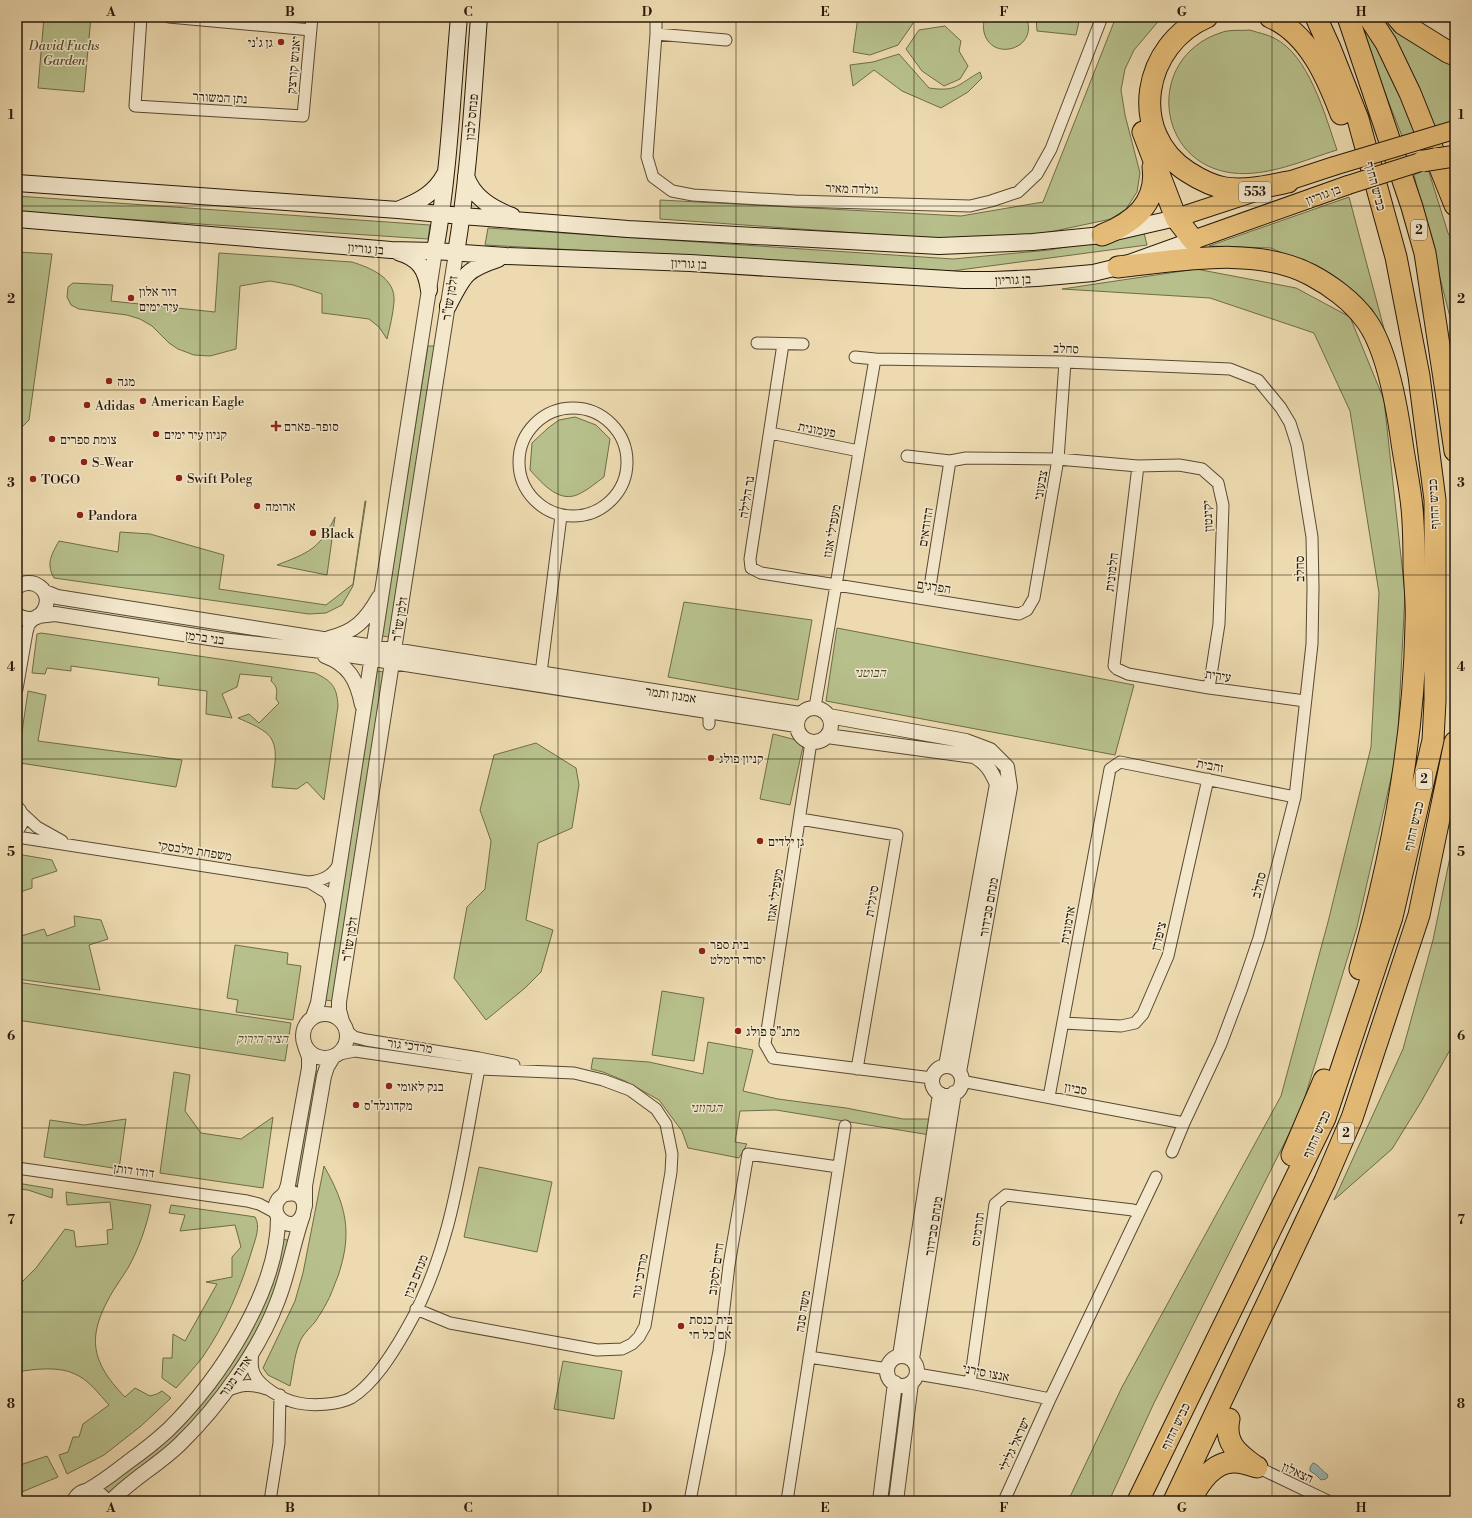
<svg xmlns="http://www.w3.org/2000/svg" width="1472" height="1518" font-family="'Libre Bodoni','Frank Ruhl Libre',serif">
  <style>
    .green { fill: #b7c08c; stroke: #6e6c4a }
    .water { fill: #9db8b5; stroke: #6d7870 }
    .lines { fill: none; stroke-linecap: round; stroke-linejoin: round }
    .minor-casing { stroke: #584933; stroke-width: 13 }
    .tertiary-casing { stroke: #584933; stroke-width: 16 }
    .secondary-casing { stroke: #261909; stroke-width: 18 }
    .primary-casing { stroke: #261909; stroke-width: 20 }
    .motorway-casing { stroke: #261909; stroke-width: 23 }
    .minor { stroke: #f3e7cc; stroke-width: 11 }
    .tertiary { stroke: #f3e7cc; stroke-width: 14 }
    .secondary { stroke: #f3e7cc; stroke-width: 16 }
    .primary { stroke: #e6bd78; stroke-width: 18 }
    .motorway { stroke: #e6bd78; stroke-width: 21 }
    .primary-bridge-casing { stroke: #261909; stroke-width: 20; stroke-linecap: butt }
    .motorway-bridge-casing { stroke: #261909; stroke-width: 23; stroke-linecap: butt }
    .primary-bridge { stroke: #e6bd78; stroke-width: 18 }
    .motorway-bridge { stroke: #e6bd78; stroke-width: 21 }
    .grid { fill: none; stroke: #261909; stroke-width: 1; stroke-opacity: 0.55 }
    .poi-dot { fill: #8f2418; stroke: #f3e7cc; stroke-width: 1.5 }
    .labels { text-anchor: middle; stroke-width: 3; stroke-linejoin: round; paint-order: stroke }
    .shield { fill: #f3e7cc; stroke: #645744; stroke-width: 1 }
    .shield-label { font-size: 12px; font-weight: bold; fill: #261909 }
    .poi-label { font-size: 13px; fill: #261909; stroke: #f3e7cc; text-anchor: start }
    .park-label { font-size: 13px; font-style: italic; fill: #524b30; stroke: #f3e7cc }
    .street-label { font-size: 13px; fill: #261909; stroke: #f3e7cc }
    .neatline { fill: none; stroke: #261909; stroke-width: 1.5 }
    .grid-label { font-size: 13px; text-anchor: middle; font-weight: bold; fill: #261909 }
  </style>
  <rect width="100%" height="100%" fill="#eddab0"/>
  <filter id="stains"><feTurbulence type="fractalNoise" baseFrequency=".005" numOctaves="4"/><feColorMatrix values="0 0 0 0 .2 0 0 0 0 .09 0 0 0 0 .02 0 0 0 .5 -.17"/></filter>
  <radialGradient id="worn" r=".72"><stop offset=".6" stop-color="#630" stop-opacity="0"/><stop offset="1" stop-color="#630" stop-opacity=".3"/></radialGradient>
  <!-- green -->
  <path class="green" d="M44,17H91L84,92L38,88Z
    M858,17H913L914,22L898,45L870,55L853,52Z
    M986,17H1026C1040,49 991,63 984,32C983,27 983,22 986,17Z
    M1036,17H1080L1076,35L1037,31Z
    M1116,17H1162L1134,50L1125,69L1121,90L1125,115L1140,173L1137,192L1126,209L1111,219L1045,233L955,240L660,219V200L961,216L1043,202Z
    M1355,17H1362L1419,133L1402,136Z
    M1375,17H1386L1405,36L1455,65V123L1434,129Z
    M945,26L961,41L959,51L968,66L960,79L944,86L922,71L906,49L919,30Z
    M1250,30C1258,33 1267,34 1274,38C1309,55 1325,115 1337,150C1304,160 1268,177 1233,173C1155,164 1145,58 1220,33C1229,29 1241,31 1250,30Z
    M899,54L929,88C957,92 957,85 980,72L982,78L968,92L941,108L902,91L874,70L853,86L850,65L873,62Z
    M1428,169L1448,233L1455,245V341L1452,325L1414,175Z
    M17,196L430,225L428,239L17,212Z
    M1349,197L1387,340L1372,309L1323,271L1271,248L1209,246Z
    M488,228L953,259L1049,250L1144,233L1147,245L952,271L485,245Z
    M17,252L52,254L29,420L17,432Z
    M219,253L352,262C371,268 396,278 394,302C393,314 390,327 387,339L379,327L369,319L322,313V294L293,285L270,281L240,286L236,349L210,356L194,355L178,349L169,343L152,326L140,319L127,315L79,309L71,305L67,297L68,287L73,283L113,285L111,301L215,312Z
    M1196,269L1296,288L1350,317L1384,400L1405,594L1397,752L1357,927L1301,1110L1154,1403L1109,1501H1068L1122,1387L1281,1096L1328,922L1371,747L1379,593L1350,411L1314,333L1210,298L1062,289Z
    M428,346H435L389,637L382,636Z
    M575,417L596,425L610,439L604,477C597,482 589,489 581,493C560,505 543,484 530,470L532,443L548,428L559,420Z
    M365,501H366L353,586L342,605L326,613L309,614L54,578C46,564 51,555 59,541L118,552L120,532L150,534L224,555L219,589L326,605L353,584Z
    M335,517L327,575L277,565C308,553 320,549 335,517Z
    M684,602L812,620L798,700L668,677Z
    M837,628L1134,685L1115,755L826,701Z
    M41,633L315,673C332,681 337,687 338,706L324,800L307,782L297,789L272,787C273,772 279,753 272,740C268,730 247,722 238,718L249,714L259,723L279,703L276,699C277,691 278,687 271,681L272,677L240,674L237,687L222,694L232,718L206,714L207,691L158,685L159,678L71,666V671L47,668L45,674L32,673L37,634Z
    M377,671L384,672L333,1001L325,1000Z
    M28,691L46,695L38,741L182,760L176,787L20,763L18,759L19,752Z
    M773,734L804,742L790,805L760,799Z
    M536,743L576,768L579,785L572,828L538,843L526,920L553,930L541,972L525,988L486,1020L454,978L467,907L485,889L491,841L480,810L494,755Z
    M1455,833V1041L1421,1102L1392,1149L1334,1200L1403,1049L1433,940Z
    M17,854L52,860L57,871L32,879V888L17,893Z
    M74,916L101,920L108,939L89,945L100,990L17,979V925L21,936L44,929L47,936L75,926Z
    M235,945L288,953L287,964L301,966L293,1020L236,1012L238,1000L227,998Z
    M17,982L291,1023L285,1061L17,1020Z
    M662,991L704,998L694,1061L652,1055Z
    M708,1042L753,1050L743,1091L778,1099L846,1108L903,1119H936L930,1135L776,1110L740,1111L735,1142L747,1144L739,1158L734,1157L688,1148L682,1131L659,1100L625,1081L603,1072L591,1069L593,1058L649,1062L703,1074Z
    M313,1070L320,1072L300,1186L293,1185Z
    M174,1072L190,1075L185,1111L201,1133L241,1139L273,1117L263,1188L160,1173Z
    M126,1119L119,1169L44,1157L50,1120L84,1125Z
    M324,1166C346,1205 353,1232 338,1276C334,1285 331,1296 326,1304C323,1310 319,1316 315,1322C309,1329 302,1335 299,1344C294,1357 293,1372 290,1386L268,1375L263,1368L295,1301L303,1273Z
    M479,1167L552,1182L537,1252L464,1237Z
    M17,1183L53,1189L52,1198L28,1190L17,1189Z
    M66,1192L151,1205C146,1228 139,1248 128,1268C123,1276 118,1283 113,1291C87,1335 89,1360 125,1397L135,1388L150,1396L157,1394L162,1391L171,1398L141,1426L104,1455L67,1474L59,1455L68,1452L73,1437H79L83,1424L109,1405C99,1394 89,1380 75,1374C59,1366 34,1369 17,1372V1287L36,1268L65,1229L74,1231L76,1247L108,1244L107,1230L113,1229L110,1202L67,1205Z
    M171,1205L249,1216L255,1217C261,1226 255,1240 252,1250C241,1287 225,1325 202,1358C194,1368 185,1378 176,1388L162,1378L163,1358H172L173,1334L185,1341L217,1284L206,1282L232,1277V1257L241,1247L235,1225L180,1231L185,1215L169,1213Z
    M283,1239L291,1241L266,1317L230,1377L179,1439L110,1496L104,1488L206,1395Z
    M563,1361L622,1371L614,1419L554,1409Z
    M47,1456L58,1477L17,1494V1466Z"/>
  <!-- water -->
  <path class="water" d="M1313,1463C1318,1464 1322,1471 1327,1474L1328,1477L1326,1479L1321,1480L1315,1474L1310,1471V1467Z"/>
  <g class="lines">
    <!-- minor casing -->
    <g class="minor-casing">
      <path id="minor" d="M141,17L135,106L303,116L312,17
        M169,17L311,30
        M656,17V34L647,157L653,177L672,191L693,195L795,201L970,206L991,201L1018,192L1037,174L1051,149L1102,17
        M656,34L726,40
        M757,343L803,344
        M783,344L750,559L751,568L761,573L1019,614L1027,610L1034,598L1058,459L1065,362
        M855,357L875,359L1065,362L1230,369L1258,380L1281,408L1290,423L1297,445L1312,537L1313,588L1312,644L1295,797L1259,938L1242,988L1221,1044L1184,1123L1172,1152
        M519 462a54 54 0 1 1 108 0a54 54 0 1 1-108 0Z
        M770,433L859,451
        M907,456L950,461L966,458L1058,459L1138,466L1179,465L1202,469L1218,483L1223,505L1219,624L1209,688
        M1138,466L1114,666L1117,669L1128,674L1209,688L1305,701
        M928,599L950,461
        M540,681L561,516
        M17,689L27,632L29,625L35,618
        M815,707L875,359
        M709,724V712
        M811,742L765,1044L773,1058L932,1078
        M17,806C25,814 25,823 17,831
        M23,814L37,827L62,841
        M800,819L897,835L857,1069
        M17,837L308,882C323,881 332,876 339,864
        M309,882L327,893L333,906
        M1063,1023L1121,1026L1135,1023L1143,1014L1168,956L1208,779
        M347,1031L354,1037L366,1040L479,1058L514,1065
        M340,1054L355,1051L479,1069L574,1073L603,1080L630,1090L656,1109L666,1124L672,1154L671,1172L645,1326L639,1337L632,1344L622,1349L597,1350L450,1323L416,1309
        M961,1081L1184,1123
        M1049,1097L1110,769L1120,762L1295,797
        M17,1168L247,1201L259,1204L276,1213
        M253,1352C252,1359 251,1366 254,1373C260,1387 283,1400 298,1403C312,1406 338,1405 351,1398C374,1384 393,1353 406,1330C452,1251 462,1157 479,1069V1058
        M809,1357L888,1369
        M917,1374L970,1383L1050,1399
        M970,1383L995,1204L1006,1195L1133,1210L1138,1215
        M224,1392C241,1385 249,1383 267,1389
        M1257,1467L1328,1501
        M270,1501L279,1443L280,1395
        M690,1501L719,1351L729,1265L748,1154L838,1167
        M787,1501L845,1126
        M1004,1501L1050,1399L1156,1177"/>
    </g>
    <!-- tertiary casing -->
    <g class="tertiary-casing">
      <path id="tertiary" d="M17,587C22,583 29,582 35,584C60,595 41,631 17,615
        M45,592L57,597L800,714
        M38,616L55,614L222,640L322,651L796,725
        M329,638C355,632 366,620 379,597
        M325,656C349,665 357,680 362,705
        M797 725a17 17 0 1 1 34 0a17 17 0 1 1-34 0Z
        M829,716L966,741L990,750L1007,767L1010,787L959,1072
        M827,736L974,756C987,763 991,771 997,784L946,1066
        M303 1036a22 22 0 1 1 44 0a22 22 0 1 1-44 0Z
        M313,1017L318,1003L435,251
        M342,1021L339,1010V1002L456,253
        M932 1081a15 15 0 1 1 30 0a15 15 0 1 1-30 0Z
        M283,1195C317,1184 305,1239 281,1220C275,1215 274,1206 278,1200C280,1197 283,1196 285,1193C286,1191 287,1188 288,1185L309,1068V1057L305,1046
        M305,1206V1186L324,1076L327,1067L333,1057
        M900,1356L940,1094
        M887 1371a15 15 0 1 1 30 0a15 15 0 1 1-30 0Z
        M912,1359L954,1093
        M88,1490C103,1482 115,1472 128,1462C142,1452 155,1442 168,1430C219,1380 279,1290 278,1216
        M74,1501C80,1487 98,1487 105,1501
        M111,1501C132,1479 160,1464 181,1443C219,1406 260,1349 278,1300C289,1272 293,1243 303,1215
        M880,1501L895,1383
        M896,1501L911,1383"/>
    </g>
    <!-- secondary casing -->
    <g class="secondary-casing">
      <path id="secondary" d="M466,176C473,197 491,208 512,216
        M17,183L398,210L462,216L628,229L939,246L1033,242L1102,235L1176,218
        M400,209C420,201 435,193 445,174
        M17,219L391,250L435,251L506,256L690,263L963,280H994L1037,278L1093,273L1118,267L1193,240
        M435,251C449,174 452,95 459,17
        M398,252C419,258 426,269 429,290
        M456,253C469,175 473,96 479,17
        M448,306C464,275 465,270 498,259"/>
    </g>
    <!-- primary casing -->
    <g class="primary-casing">
      <path id="primary" d="M1176,218L1334,166
        M1193,240L1348,185"/>
    </g>
    <!-- motorway casing -->
    <g class="motorway-casing">
      <path id="motorway" d="M1207,17C1143,44 1127,133 1188,172C1199,179 1212,186 1225,188C1246,191 1268,186 1288,182
        M1270,17C1308,33 1327,77 1341,114
        M1348,17L1412,207L1425,253L1455,451
        M1369,17L1386,43L1410,93L1455,205
        M1397,17L1403,24L1448,52L1455,55
        M1143,132L1176,218L1193,240
        M1102,235C1133,223 1158,203 1153,167
        M1118,267C1178,261 1254,245 1311,275C1330,285 1352,301 1365,319C1387,347 1397,407 1402,443C1405,464 1410,486 1412,508C1414,528 1414,548 1414,568C1415,587 1417,606 1416,624C1414,741 1392,857 1360,969
        M1292,1155L1324,1080
        M1229,1419C1224,1443 1237,1453 1255,1466
        M1138,1501L1325,1118L1392,917L1433,740L1435,701V500L1419,376L1396,257L1358,119L1330,48L1316,17
        M1174,1501L1325,1181L1352,1118L1419,915L1455,742
        M1190,1501C1199,1483 1213,1461 1235,1462C1243,1462 1250,1465 1257,1467"/>
    </g>
    <!-- minor -->
    <use href="#minor" class="minor"/>
    <!-- tertiary -->
    <use href="#tertiary" class="tertiary"/>
    <!-- secondary -->
    <use href="#secondary" class="secondary"/>
    <!-- primary -->
    <use href="#primary" class="primary"/>
    <!-- motorway -->
    <use href="#motorway" class="motorway"/>
    <!-- primary-bridge casing -->
    <g class="primary-bridge-casing">
      <path id="primary-bridge" d="M1334,166L1454,130
        M1348,185L1436,157"/>
    </g>
    <!-- motorway-bridge casing -->
    <g class="motorway-bridge-casing">
      <path id="motorway-bridge" d="M1423,161L1455,156"/>
    </g>
    <!-- primary-bridge -->
    <use href="#primary-bridge" class="primary-bridge"/>
    <!-- motorway-bridge -->
    <use href="#motorway-bridge" class="motorway-bridge"/>
  </g>
  <!-- grid -->
  <path class="grid" d="M200,17V1501M379,17V1501M558,17V1501M736,17V1501M914,17V1501M1093,17V1501M1272,17V1501M17,206H1455M17,390H1455M17,575H1455M17,759H1455M17,943H1455M17,1128H1455M17,1312H1455"/>
  <!-- markers -->
  <g class="poi-dot">
    <circle cx="281" cy="42" r="4"/>
    <circle cx="131" cy="298" r="4"/>
    <circle cx="109" cy="381" r="4"/>
    <circle cx="143" cy="401" r="4"/>
    <circle cx="87" cy="405" r="4"/>
    <path d="M274 420h4v4h4v4h-4v4h-4v-4h-4v-4h4z"/>
    <circle cx="156" cy="434" r="4"/>
    <circle cx="52" cy="439" r="4"/>
    <circle cx="84" cy="462" r="4"/>
    <circle cx="179" cy="478" r="4"/>
    <circle cx="33" cy="479" r="4"/>
    <circle cx="257" cy="506" r="4"/>
    <circle cx="80" cy="515" r="4"/>
    <circle cx="313" cy="533" r="4"/>
    <circle cx="711" cy="758" r="4"/>
    <circle cx="760" cy="841" r="4"/>
    <circle cx="702" cy="951" r="4"/>
    <circle cx="738" cy="1031" r="4"/>
    <circle cx="389" cy="1086" r="4"/>
    <circle cx="356" cy="1105" r="4"/>
    <circle cx="681" cy="1326" r="4"/>
  </g>
  <g class="labels">
    <!-- shield labels -->
    <g class="shield">
      <rect x="1239" y="182" width="32" height="20" rx="3"/>
      <rect x="1411" y="220" width="16" height="20" rx="3"/>
      <rect x="1416" y="769" width="16" height="20" rx="3"/>
      <rect x="1338" y="1123" width="16" height="20" rx="3"/>
    </g>
    <g class="shield-label">
      <text x="1255" y="196">553</text>
      <text x="1419" y="234">2</text>
      <text x="1424" y="783">2</text>
      <text x="1346" y="1137">2</text>
    </g>
    <!-- poi labels -->
    <g class="poi-label">
      <text x="273" y="47" text-anchor="end">גן ג'ני</text>
      <text x="139" y="296">דור אלון<tspan x="139" dy="15">עיר ימים</tspan></text>
      <text x="117" y="386">מגה</text>
      <text x="151" y="406">American Eagle</text>
      <text x="95" y="410">Adidas</text>
      <text x="284" y="431">סופר-פארם</text>
      <text x="164" y="439">קניון עיר ימים</text>
      <text x="60" y="444">צומת ספרים</text>
      <text x="92" y="467">S-Wear</text>
      <text x="187" y="483">Swift Poleg</text>
      <text x="41" y="484">TOGO</text>
      <text x="265" y="511">ארומה</text>
      <text x="88" y="520">Pandora</text>
      <text x="321" y="538">Black</text>
      <text x="719" y="763">קניון פולג</text>
      <text x="768" y="846">גן ילדים</text>
      <text x="710" y="949">בית ספר<tspan x="710" dy="15">יסודי רימלט</tspan></text>
      <text x="746" y="1036">מתנ"ס פולג</text>
      <text x="397" y="1091">בנק לאומי</text>
      <text x="364" y="1110">מקדונלד'ס</text>
      <text x="689" y="1324">בית כנסת<tspan x="689" dy="15">אם כל חי</tspan></text>
    </g>
    <!-- park labels -->
    <g class="park-label">
      <text x="64" y="50">David Fuchs<tspan x="64" dy="15">Garden</tspan></text>
      <text x="870" y="677">הבוטני</text>
      <text x="262" y="1043">הציר הירוק</text>
      <text x="706" y="1112">הגרוזני</text>
    </g>
    <!-- street labels -->
    <g class="street-label">
      <text transform="translate(293 65) rotate(-85)" y="5">יאנוש קורצק</text>
      <text transform="translate(220 97) rotate(3)" y="5">נתן המשורר</text>
      <text transform="translate(471 117) rotate(-85)" y="5">פנחס לבון</text>
      <text transform="translate(1376 186) rotate(75)" y="5">כביש החוף</text>
      <text transform="translate(852 188) rotate(2)" y="5">גולדה מאיר</text>
      <text transform="translate(1323 194) rotate(-20)" y="5">בן גוריון</text>
      <text transform="translate(366 248) rotate(5)" y="5">בן גוריון</text>
      <text transform="translate(689 263) rotate(3)" y="5">בן גוריון</text>
      <text transform="translate(1013 279) rotate(-2)" y="5">בן גוריון</text>
      <text transform="translate(449 298) rotate(-81)" y="5">זלמן שז"ר</text>
      <text transform="translate(1066 348) rotate(2)" y="5">סחלב</text>
      <text transform="translate(817 429) rotate(11)" y="5">פעמונית</text>
      <text transform="translate(1040 485) rotate(-80)" y="5">צבעוני</text>
      <text transform="translate(746 497) rotate(-81)" y="5">נר הלילה</text>
      <text transform="translate(1433 504) rotate(-93)" y="5">כביש החוף</text>
      <text transform="translate(1207 516) rotate(-93)" y="5">יקינטון</text>
      <text transform="translate(925 527) rotate(-81)" y="5">הדודאים</text>
      <text transform="translate(831 531) rotate(-80)" y="5">מעפילי אגוז</text>
      <text transform="translate(1299 569) rotate(-91)" y="5">סחלב</text>
      <text transform="translate(1111 572) rotate(-83)" y="5">חלמונית</text>
      <text transform="translate(934 586) rotate(9)" y="5">הפרגים</text>
      <text transform="translate(399 619) rotate(-81)" y="5">זלמן שז"ר</text>
      <text transform="translate(205 637) rotate(8)" y="5">בני ברמן</text>
      <text transform="translate(1218 675) rotate(8)" y="5">עירית</text>
      <text transform="translate(671 694) rotate(9)" y="5">אמנון ותמר</text>
      <text transform="translate(1210 765) rotate(11)" y="5">זהבית</text>
      <text transform="translate(1413 826) rotate(-77)" y="5">כביש החוף</text>
      <text transform="translate(195 850) rotate(9)" y="5">משפחת מלבסקי</text>
      <text transform="translate(1258 885) rotate(-76)" y="5">סחלב</text>
      <text transform="translate(774 895) rotate(-81)" y="5">מעפילי אגוז</text>
      <text transform="translate(871 901) rotate(-80)" y="5">סיגלית</text>
      <text transform="translate(988 907) rotate(-80)" y="5">מנחם סבידור</text>
      <text transform="translate(1067 925) rotate(-80)" y="5">אדמונית</text>
      <text transform="translate(1158 936) rotate(-76)" y="5">ציפורן</text>
      <text transform="translate(349 939) rotate(-81)" y="5">זלמן שז"ר</text>
      <text transform="translate(410 1045) rotate(8)" y="5">מרדכי גור</text>
      <text transform="translate(1076 1088) rotate(11)" y="5">סביון</text>
      <text transform="translate(1316 1134) rotate(-66)" y="5">כביש החוף</text>
      <text transform="translate(134 1170) rotate(8)" y="5">דודו דותן</text>
      <text transform="translate(933 1226) rotate(-81)" y="5">מנחם סבידור</text>
      <text transform="translate(977 1229) rotate(-82)" y="5">תורמוס</text>
      <text transform="translate(715 1269) rotate(-82)" y="5">חיים לסקוב</text>
      <text transform="translate(415 1276) rotate(-68)" y="5">מנחם בגין</text>
      <text transform="translate(639 1276) rotate(-80)" y="5">מרדכי גור</text>
      <text transform="translate(802 1311) rotate(-81)" y="5">משה סנה</text>
      <text transform="translate(986 1372) rotate(11)" y="5">אנצו סירני</text>
      <text transform="translate(235 1376) rotate(-55)" y="5">אהוד מנור</text>
      <text transform="translate(1175 1426) rotate(-64)" y="5">כביש החוף</text>
      <text transform="translate(1014 1444) rotate(-66)" y="5">ישראל גלילי</text>
      <text transform="translate(1298 1472) rotate(25)" y="5">הצאלון</text>
    </g>
  </g>
  <!-- margin -->
  <rect width="1472" height="1518" fill="none" stroke="#eddab0" stroke-width="44"/>
  <rect x="22" y="22" width="1428" height="1474" class="neatline"/>
  <g class="grid-label">
    <text x="111" y="16">A</text>
    <text x="290" y="16">B</text>
    <text x="468" y="16">C</text>
    <text x="647" y="16">D</text>
    <text x="825" y="16">E</text>
    <text x="1004" y="16">F</text>
    <text x="1182" y="16">G</text>
    <text x="1361" y="16">H</text>
    <text x="11" y="119">1</text>
    <text x="1461" y="119">1</text>
    <text x="11" y="303">2</text>
    <text x="1461" y="303">2</text>
    <text x="11" y="487">3</text>
    <text x="1461" y="487">3</text>
    <text x="11" y="671">4</text>
    <text x="1461" y="671">4</text>
    <text x="11" y="856">5</text>
    <text x="1461" y="856">5</text>
    <text x="11" y="1040">6</text>
    <text x="1461" y="1040">6</text>
    <text x="11" y="1224">7</text>
    <text x="1461" y="1224">7</text>
    <text x="11" y="1408">8</text>
    <text x="1461" y="1408">8</text>
    <text x="111" y="1512">A</text>
    <text x="290" y="1512">B</text>
    <text x="468" y="1512">C</text>
    <text x="647" y="1512">D</text>
    <text x="825" y="1512">E</text>
    <text x="1004" y="1512">F</text>
    <text x="1182" y="1512">G</text>
    <text x="1361" y="1512">H</text>
  </g>
  <rect width="100%" height="100%" filter="url(#stains)"/>
  <rect width="100%" height="100%" fill="url(#worn)"/>
</svg>
